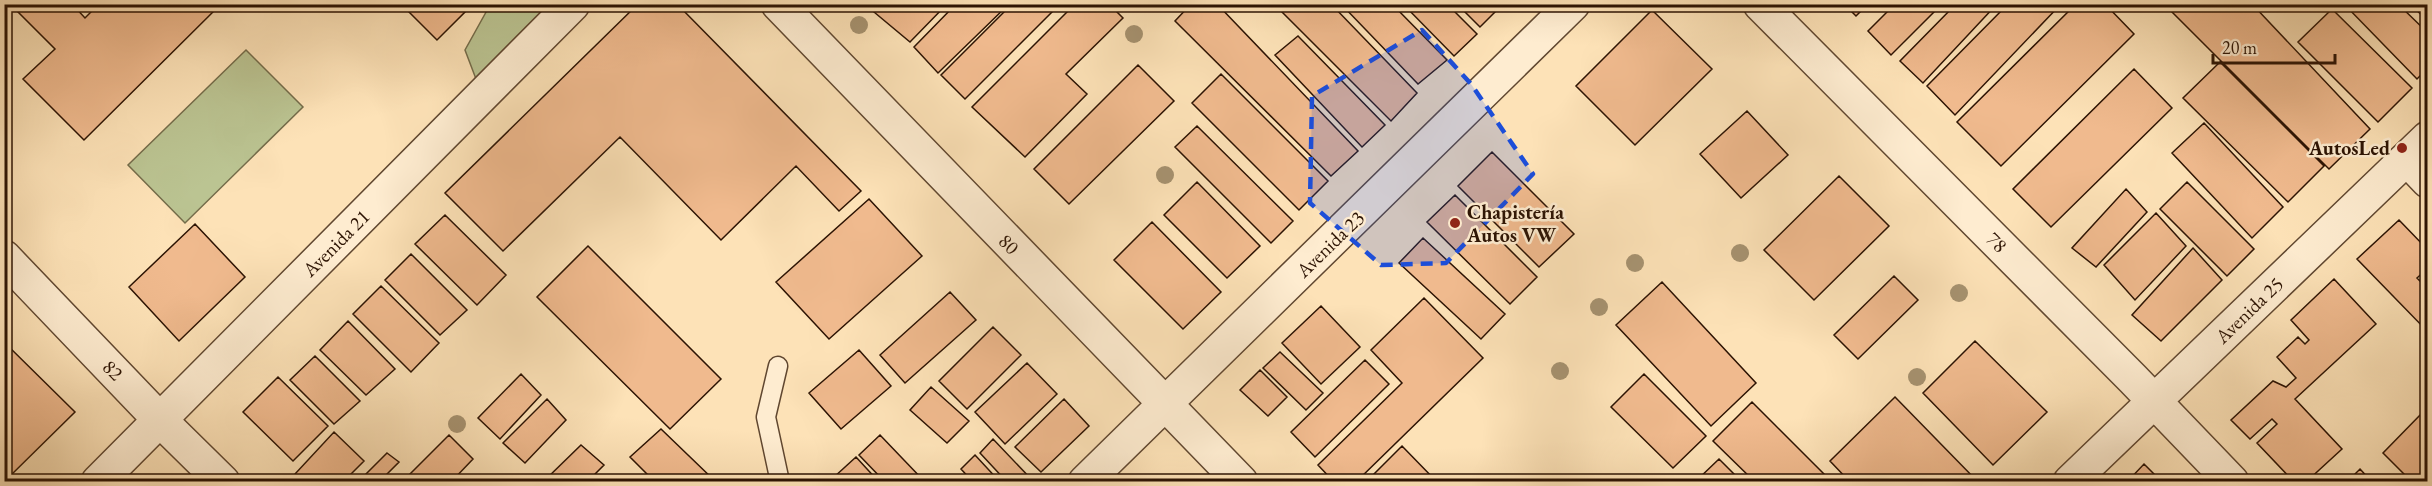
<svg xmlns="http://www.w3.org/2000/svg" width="2432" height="486" font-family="'EB Garamond',serif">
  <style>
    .green { fill: #bbc492; stroke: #746c4a; stroke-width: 1.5 }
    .building { fill: #f0ba8e; stroke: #2c1303; stroke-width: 1.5 }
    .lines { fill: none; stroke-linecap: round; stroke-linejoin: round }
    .lane-casing { stroke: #604730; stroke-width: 21 }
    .street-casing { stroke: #604730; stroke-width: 36 }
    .lane { stroke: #feecd0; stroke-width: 18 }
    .street { stroke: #feecd0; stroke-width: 33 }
    .tree { fill: #a69270 }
    .marked { fill: #1d4ed8; fill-opacity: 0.2; stroke: #1d4ed8; stroke-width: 4.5; stroke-dasharray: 12 8; stroke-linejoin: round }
    .poi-dot { fill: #8f2418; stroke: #feecd0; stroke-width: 2 }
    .labels { text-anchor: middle; stroke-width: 5; stroke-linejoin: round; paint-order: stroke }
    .poi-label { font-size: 20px; font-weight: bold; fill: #2c1303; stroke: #feecd0; text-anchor: end }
    .street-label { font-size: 20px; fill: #2c1303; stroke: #feecd0 }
  </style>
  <rect width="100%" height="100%" fill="#fde2b7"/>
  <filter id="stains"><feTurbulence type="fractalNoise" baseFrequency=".00333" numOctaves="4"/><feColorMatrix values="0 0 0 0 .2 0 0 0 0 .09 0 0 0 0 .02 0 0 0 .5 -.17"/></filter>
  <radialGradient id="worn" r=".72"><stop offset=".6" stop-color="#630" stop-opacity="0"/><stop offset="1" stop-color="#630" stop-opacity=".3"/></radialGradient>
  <!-- green -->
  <path class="green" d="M490,5H549L476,79L465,50Z
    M246,50L303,107L185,223L128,165Z"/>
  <!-- building -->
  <path class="building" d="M10,4H72L85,18L99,4H221L84,140L23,79L55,49Z
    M401,4H470L471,6L437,40Z
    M638,4H677L861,191L839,211L796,166L721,240L620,137L503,251L445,193Z
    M871,4H947L910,42L868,7Z
    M956,4H1009L938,73L914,47Z
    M1012,4H1060L965,99L941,75Z
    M1075,4H1109L1123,18L1066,74L1087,94L1025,157L972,107Z
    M1191,4H1217L1358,151L1331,176L1175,21Z
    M1274,4H1331L1417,93L1391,121Z
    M1341,4H1392L1447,60L1418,84Z
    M1403,4H1447L1477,34L1454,56Z
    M1457,4H1503L1480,27Z
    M1844,4H1868L1856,16Z
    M1895,4H1942L1891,55L1868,31Z
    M1956,4H1997L1923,83L1900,61Z
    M2008,4H2061L1955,115L1927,86Z
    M2076,4H2105L2134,34L2001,166L1957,122Z
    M2164,4H2252L2370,129L2329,169Z
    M2344,4H2398L2428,33V68L2417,79Z
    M2410,4H2428V21Z
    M2332,9L2412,88L2378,122L2298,42Z
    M1652,10L1712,69L1635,145L1576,86Z
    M1298,36L1385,125L1362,147L1275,55Z
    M2220,62L2324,166L2288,202L2183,98Z
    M1138,65L1174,101L1069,204L1034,169Z
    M2134,69L2172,108L2051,227L2013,189Z
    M1221,74L1328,181L1299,210L1192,103Z
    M1747,111L1788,155L1741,198L1700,154Z
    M2204,123L2283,207L2252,238L2172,153Z
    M1197,126L1293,221L1271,243L1175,147Z
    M1492,152L1574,234L1539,267L1458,186Z
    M1839,176L1889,226L1814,300L1764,250Z
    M1197,182L1260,246L1227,278L1164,215Z
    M2187,182L2254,249L2227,276L2160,209Z
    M2126,189L2147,212L2096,267L2072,248Z
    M1455,195L1537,277L1510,304L1427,222Z
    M869,199L922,256L829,339L776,282Z
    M2156,213L2186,246L2135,300L2104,265Z
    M445,215L506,275L477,305L415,244Z
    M2399,220L2428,250V268L2417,278L2425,286L2428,284V332L2357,259Z
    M1152,222L1221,292L1183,329L1114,260Z
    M195,224L245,277L179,341L129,287Z
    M1423,238L1505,314L1481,339L1399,263Z
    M588,246L721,379L670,429L537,297Z
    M2193,248L2222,280L2161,341L2132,315Z
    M411,254L467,310L440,335L385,280Z
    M1894,276L1918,300L1858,359L1834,335Z
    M2334,279L2376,324L2295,399L2342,449L2306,482H2294L2257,443L2277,424L2272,419L2250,439L2231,420L2273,381L2286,387L2296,378L2277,357L2298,337L2305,344L2309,340L2291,320Z
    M1662,282L1756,383L1711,426L1616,325Z
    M381,286L439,343L411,372L353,314Z
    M950,292L976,320L905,383L880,355Z
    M1424,298L1483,358L1356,482H1334L1318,465L1402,383L1371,350Z
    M1321,306L1360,347L1321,384L1282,343Z
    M348,321L395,369L366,395L320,350Z
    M993,327L1021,355L967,409L939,381Z
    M1975,341L2047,412L1993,465L1923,393Z
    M4,342L75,412L8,478L4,474Z
    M859,350L891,386L841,429L809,393Z
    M1280,352L1323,393L1306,410L1263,368Z
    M315,356L360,401L334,424L290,380Z
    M1365,360L1389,384L1315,457L1291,432Z
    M1027,363L1057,394L1005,444L975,412Z
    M1260,370L1287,397L1268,416L1240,390Z
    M521,374L541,395L500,439L478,418Z
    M1644,374L1706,436L1673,468L1611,407Z
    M278,377L328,426L293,461L243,412Z
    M931,387L969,421L947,443L910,410Z
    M1895,397L1978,482H1850L1830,461Z
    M547,399L566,420L525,463L503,443Z
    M1064,399L1089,426L1041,472L1015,447Z
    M1752,402L1832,482H1755L1713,441Z
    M2425,410L2428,412V482H2412L2383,453Z
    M661,429L716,482H655L630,457Z
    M334,432L364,461L343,482H301L295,474Z
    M449,435L473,459L451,482H402Z
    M880,435L925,482H885L859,455Z
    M993,439L1033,481L1032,482H1007L980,453Z
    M581,445L604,465L587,482H543Z
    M1402,446L1437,482H1366Z
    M387,453L399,462L379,482H358Z
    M975,455L1000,482H973L961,469Z
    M856,457L879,482H837L833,478Z
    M1719,459L1742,482H1695Z
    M2144,464L2162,482H2127Z
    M2360,469L2372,482H2347Z"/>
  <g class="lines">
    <!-- lane casing -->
    <g class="lane-casing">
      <path id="lane" d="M778,366L766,417L780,482"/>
    </g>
    <!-- street casing -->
    <g class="street-casing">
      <path id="street" d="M778,4L1241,482
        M1760,4L2133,379L2232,482
        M2407,159L2428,181
        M4,257L160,420L223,482
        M98,482L573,4
        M1085,482L1573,4
        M2070,482L2428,138"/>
    </g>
    <!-- lane -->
    <use href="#lane" class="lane"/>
    <!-- street -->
    <use href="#street" class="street"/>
  </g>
  <!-- trees -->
  <g class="tree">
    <circle cx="859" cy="25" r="9"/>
    <circle cx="1134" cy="34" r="9"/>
    <circle cx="1165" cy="175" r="9"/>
    <circle cx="1740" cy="253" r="9"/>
    <circle cx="1635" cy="263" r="9"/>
    <circle cx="1959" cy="293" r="9"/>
    <circle cx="1599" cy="307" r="9"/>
    <circle cx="1560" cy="371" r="9"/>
    <circle cx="1917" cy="377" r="9"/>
    <circle cx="457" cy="424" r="9"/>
  </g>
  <!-- marked area -->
  <path class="marked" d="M1422,30L1471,84L1533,174L1446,263L1381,265L1310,203L1312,96Z"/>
  <!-- markers -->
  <g class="poi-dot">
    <circle cx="2402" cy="148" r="6"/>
    <circle cx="1455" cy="223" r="6"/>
  </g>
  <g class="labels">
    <!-- poi labels -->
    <g class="poi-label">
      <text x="2390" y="155">AutosLed</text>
      <text x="1467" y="219" text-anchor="start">Chapistería<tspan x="1467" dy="23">Autos VW</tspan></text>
    </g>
    <!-- street labels -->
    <g class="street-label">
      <text transform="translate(1997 242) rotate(45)" y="7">78</text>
      <text transform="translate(336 243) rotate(-45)" y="7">Avenida 21</text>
      <text transform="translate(1009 244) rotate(46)" y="7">80</text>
      <text transform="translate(1330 244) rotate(-44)" y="7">Avenida 23</text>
      <text transform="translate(2249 310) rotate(-44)" y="7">Avenida 25</text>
      <text transform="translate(113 370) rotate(46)" y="7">82</text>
    </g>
  </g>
  <!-- margin -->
  <rect width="2432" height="486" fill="none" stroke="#fde2b7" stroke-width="24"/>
  <rect x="6" y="6" width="2420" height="474" fill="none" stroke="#2c1303" stroke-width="3"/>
  <rect x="12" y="12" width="2408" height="462" fill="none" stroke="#2c1303" stroke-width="1.5"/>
  <!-- scale -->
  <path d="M2213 54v9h122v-9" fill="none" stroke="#2c1303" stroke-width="3"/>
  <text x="2222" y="54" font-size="18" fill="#2c1303" stroke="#feecd0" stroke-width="4.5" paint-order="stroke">20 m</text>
  <rect width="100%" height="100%" filter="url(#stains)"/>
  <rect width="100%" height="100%" fill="url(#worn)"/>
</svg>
